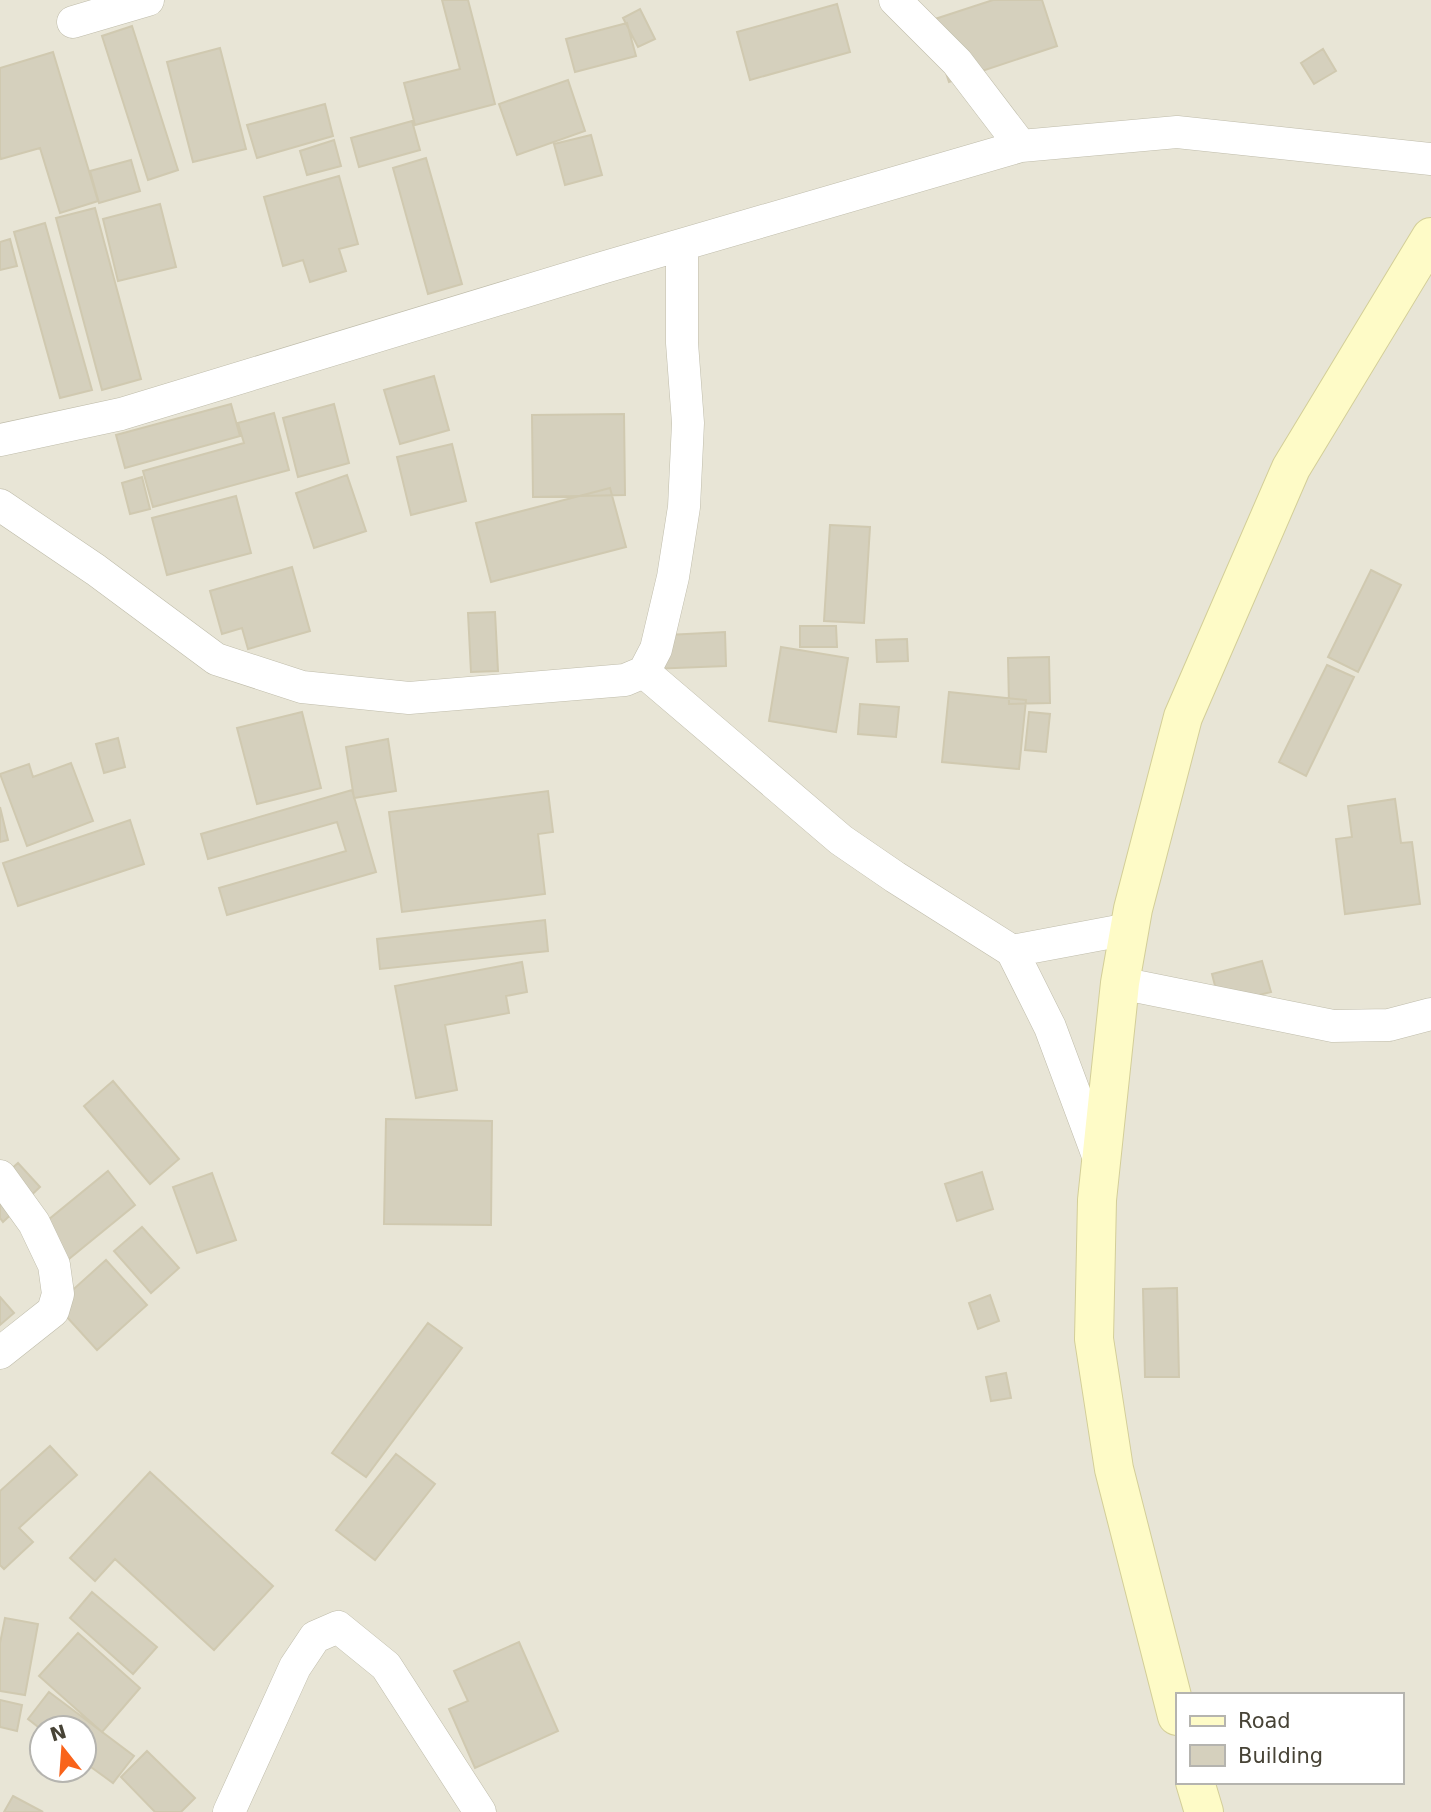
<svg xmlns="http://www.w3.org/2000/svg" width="1431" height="1812" font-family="'DejaVu Sans',sans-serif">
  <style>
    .residential { fill: #e8e5d6; fill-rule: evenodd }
    .building { fill: #d5d0bd; stroke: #d0c9b0; stroke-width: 2 }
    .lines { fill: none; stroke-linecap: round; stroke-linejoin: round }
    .minor-casing { stroke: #bfbcaa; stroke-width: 33 }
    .secondary-casing { stroke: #d3ce98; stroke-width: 40 }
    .minor { stroke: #fff; stroke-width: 32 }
    .secondary { stroke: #fefbc7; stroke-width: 38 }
  </style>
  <rect width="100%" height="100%" fill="#f4f2e8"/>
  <!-- residential -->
  <path class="residential" d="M0,0H1431V1812H0ZM1177,1695H1401V1782H1177ZM42,1728H84V1770H42Z"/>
  <!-- building -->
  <path class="building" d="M442,0H468L495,104L415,125L404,83L460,69Z
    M993,0H1042L1057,46L949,82L929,21Z
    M837,4L850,52L750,80L737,32Z
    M640,9L655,39L638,47L623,18Z
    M627,23L636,56L575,72L566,39Z
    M132,26L178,170L148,180L102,36Z
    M220,48L246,149L193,162L167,62Z
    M1323,49L1336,71L1314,84L1301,63Z
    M53,52L98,201L60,213L40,148L1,159L0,156V68Z
    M568,80L585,131L517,155L499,104Z
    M325,104L333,136L257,158L247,125Z
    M412,121L420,150L359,167L351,138Z
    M591,135L602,175L565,185L554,144Z
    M334,140L341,166L307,175L300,151Z
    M426,158L462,284L428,294L393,168Z
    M131,160L140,191L99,203L90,171Z
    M339,176L358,244L339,249L346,271L310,282L303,260L283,266L264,197Z
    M160,204L176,267L118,281L103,219Z
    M95,208L141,379L102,390L56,218Z
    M45,223L92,390L60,398L14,232Z
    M10,239L17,266L0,270V242Z
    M434,376L449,430L400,444L384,390Z
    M231,404L240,436L125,468L116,435Z
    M334,404L349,463L298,477L283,418Z
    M274,413L289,470L153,507L143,471L244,443L238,423Z
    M624,414L625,495L533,497L532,415Z
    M452,444L466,501L411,515L397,457Z
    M347,475L366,531L314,548L296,493Z
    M142,477L150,509L130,514L122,483Z
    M610,488L626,547L491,582L476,523Z
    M236,496L251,553L167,575L152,518Z
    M830,525L870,527L864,623L824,621Z
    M292,567L310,631L248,649L242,628L222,634L210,591Z
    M1371,570L1401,585L1358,672L1328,657Z
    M495,612L498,671L471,672L468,613Z
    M800,626H836L837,647H800Z
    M725,632L726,666L650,669L648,636Z
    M907,639L908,661L877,662L876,640Z
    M781,647L848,658L836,732L769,721Z
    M1049,657L1050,703L1009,704L1008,658Z
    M1327,665L1354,677L1306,776L1279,762Z
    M949,692L1026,700L1019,769L942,762Z
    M860,704L899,707L896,737L858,734Z
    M302,712L321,788L257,804L237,728Z
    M1029,712L1050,714L1046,752L1025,750Z
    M118,738L125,767L104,773L96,744Z
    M388,739L396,791L354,798L346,747Z
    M71,763L93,821L27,846L0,774L29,764L33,777Z
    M352,790L376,872L227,915L219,888L346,851L337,822L208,859L201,834Z
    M548,791L553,832L538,834L545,894L402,912L389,812Z
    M1395,799L1401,843L1412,842L1420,904L1345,914L1336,839L1352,837L1348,806Z
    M0,807L8,840L0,842Z
    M130,820L144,864L18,906L3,863Z
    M545,920L548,951L380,969L377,939Z
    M1262,961L1271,992L1220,1005L1212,974Z
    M522,962L527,992L506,996L509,1013L445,1025L457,1090L416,1098L395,986Z
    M113,1081L179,1159L150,1184L84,1106Z
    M386,1119L492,1121L491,1225L384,1224Z
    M18,1163L40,1187L3,1222L0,1218V1179Z
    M108,1171L135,1205L53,1272L26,1238Z
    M982,1172L993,1209L957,1221L945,1184Z
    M212,1173L236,1240L197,1253L173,1187Z
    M142,1227L179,1268L151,1293L114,1251Z
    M106,1260L147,1305L97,1350L56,1305Z
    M1177,1288L1179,1377H1145L1143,1289Z
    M990,1295L999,1321L978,1329L969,1303Z
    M0,1297L14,1313L0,1325Z
    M428,1323L462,1348L366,1477L332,1453Z
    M1006,1373L1011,1398L991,1401L986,1377Z
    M50,1446L77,1475L19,1528L33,1542L4,1569L0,1565V1491Z
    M396,1454L435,1484L375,1560L336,1530Z
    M150,1472L273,1586L214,1650L115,1559L95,1581L70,1558Z
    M92,1592L157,1647L133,1674L70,1618Z
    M5,1618L38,1624L25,1695L0,1691V1643Z
    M78,1633L140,1688L102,1732L39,1676Z
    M519,1642L558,1731L475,1768L449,1709L468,1701L454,1671Z
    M49,1692L134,1756L113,1783L84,1762V1728H42V1730L28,1719Z
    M0,1700L22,1705L17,1731L0,1727Z
    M147,1751L195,1798L181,1812H155L121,1777Z
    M13,1796L43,1812H4Z"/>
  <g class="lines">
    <!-- minor casing -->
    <g class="minor-casing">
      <path id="minor" d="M895,0L957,62L1021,146
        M73,22L148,0
        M0,440L121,414L605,267L1021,146L1177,132L1431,159
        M0,505L96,570L216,659L302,687L409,698L625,680L644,672L656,649L673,577L684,507L688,423L682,343V246
        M644,672L841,840L895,877L1012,951L1050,1027L1101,1164
        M1012,951L1129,929
        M1120,983L1333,1026L1389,1025L1431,1014
        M0,1176L34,1223L54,1265L58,1294L53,1311L0,1353
        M229,1812L295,1667L315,1637L338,1627L386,1666L480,1812"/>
    </g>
    <!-- secondary casing -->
    <g class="secondary-casing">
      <path id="secondary" d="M1177,1716L1114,1469L1094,1339L1097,1200L1120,983L1133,909L1183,717L1291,468L1431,237
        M1195,1782L1204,1812"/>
    </g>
    <!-- minor -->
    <use href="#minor" class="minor"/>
    <!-- secondary -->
    <use href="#secondary" class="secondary"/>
  </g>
  <!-- legend -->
  <rect x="1176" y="1693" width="228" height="91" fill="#ffffff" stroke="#b5b4af" stroke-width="2"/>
  <rect x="1190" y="1716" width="35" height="10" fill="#fefbc7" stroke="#b5b4af" stroke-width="2"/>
  <text x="1238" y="1728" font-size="21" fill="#474336">Road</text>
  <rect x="1190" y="1745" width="35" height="21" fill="#d5d0bd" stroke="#b5b4af" stroke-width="2"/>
  <text x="1238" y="1763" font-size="21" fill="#474336">Building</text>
  <!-- north arrow -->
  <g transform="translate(63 1749) rotate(343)"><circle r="33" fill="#ffffff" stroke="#b5b4af" stroke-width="2"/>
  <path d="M0-5L12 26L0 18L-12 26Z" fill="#f9631a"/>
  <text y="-10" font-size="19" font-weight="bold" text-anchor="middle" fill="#474336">N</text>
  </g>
</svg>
